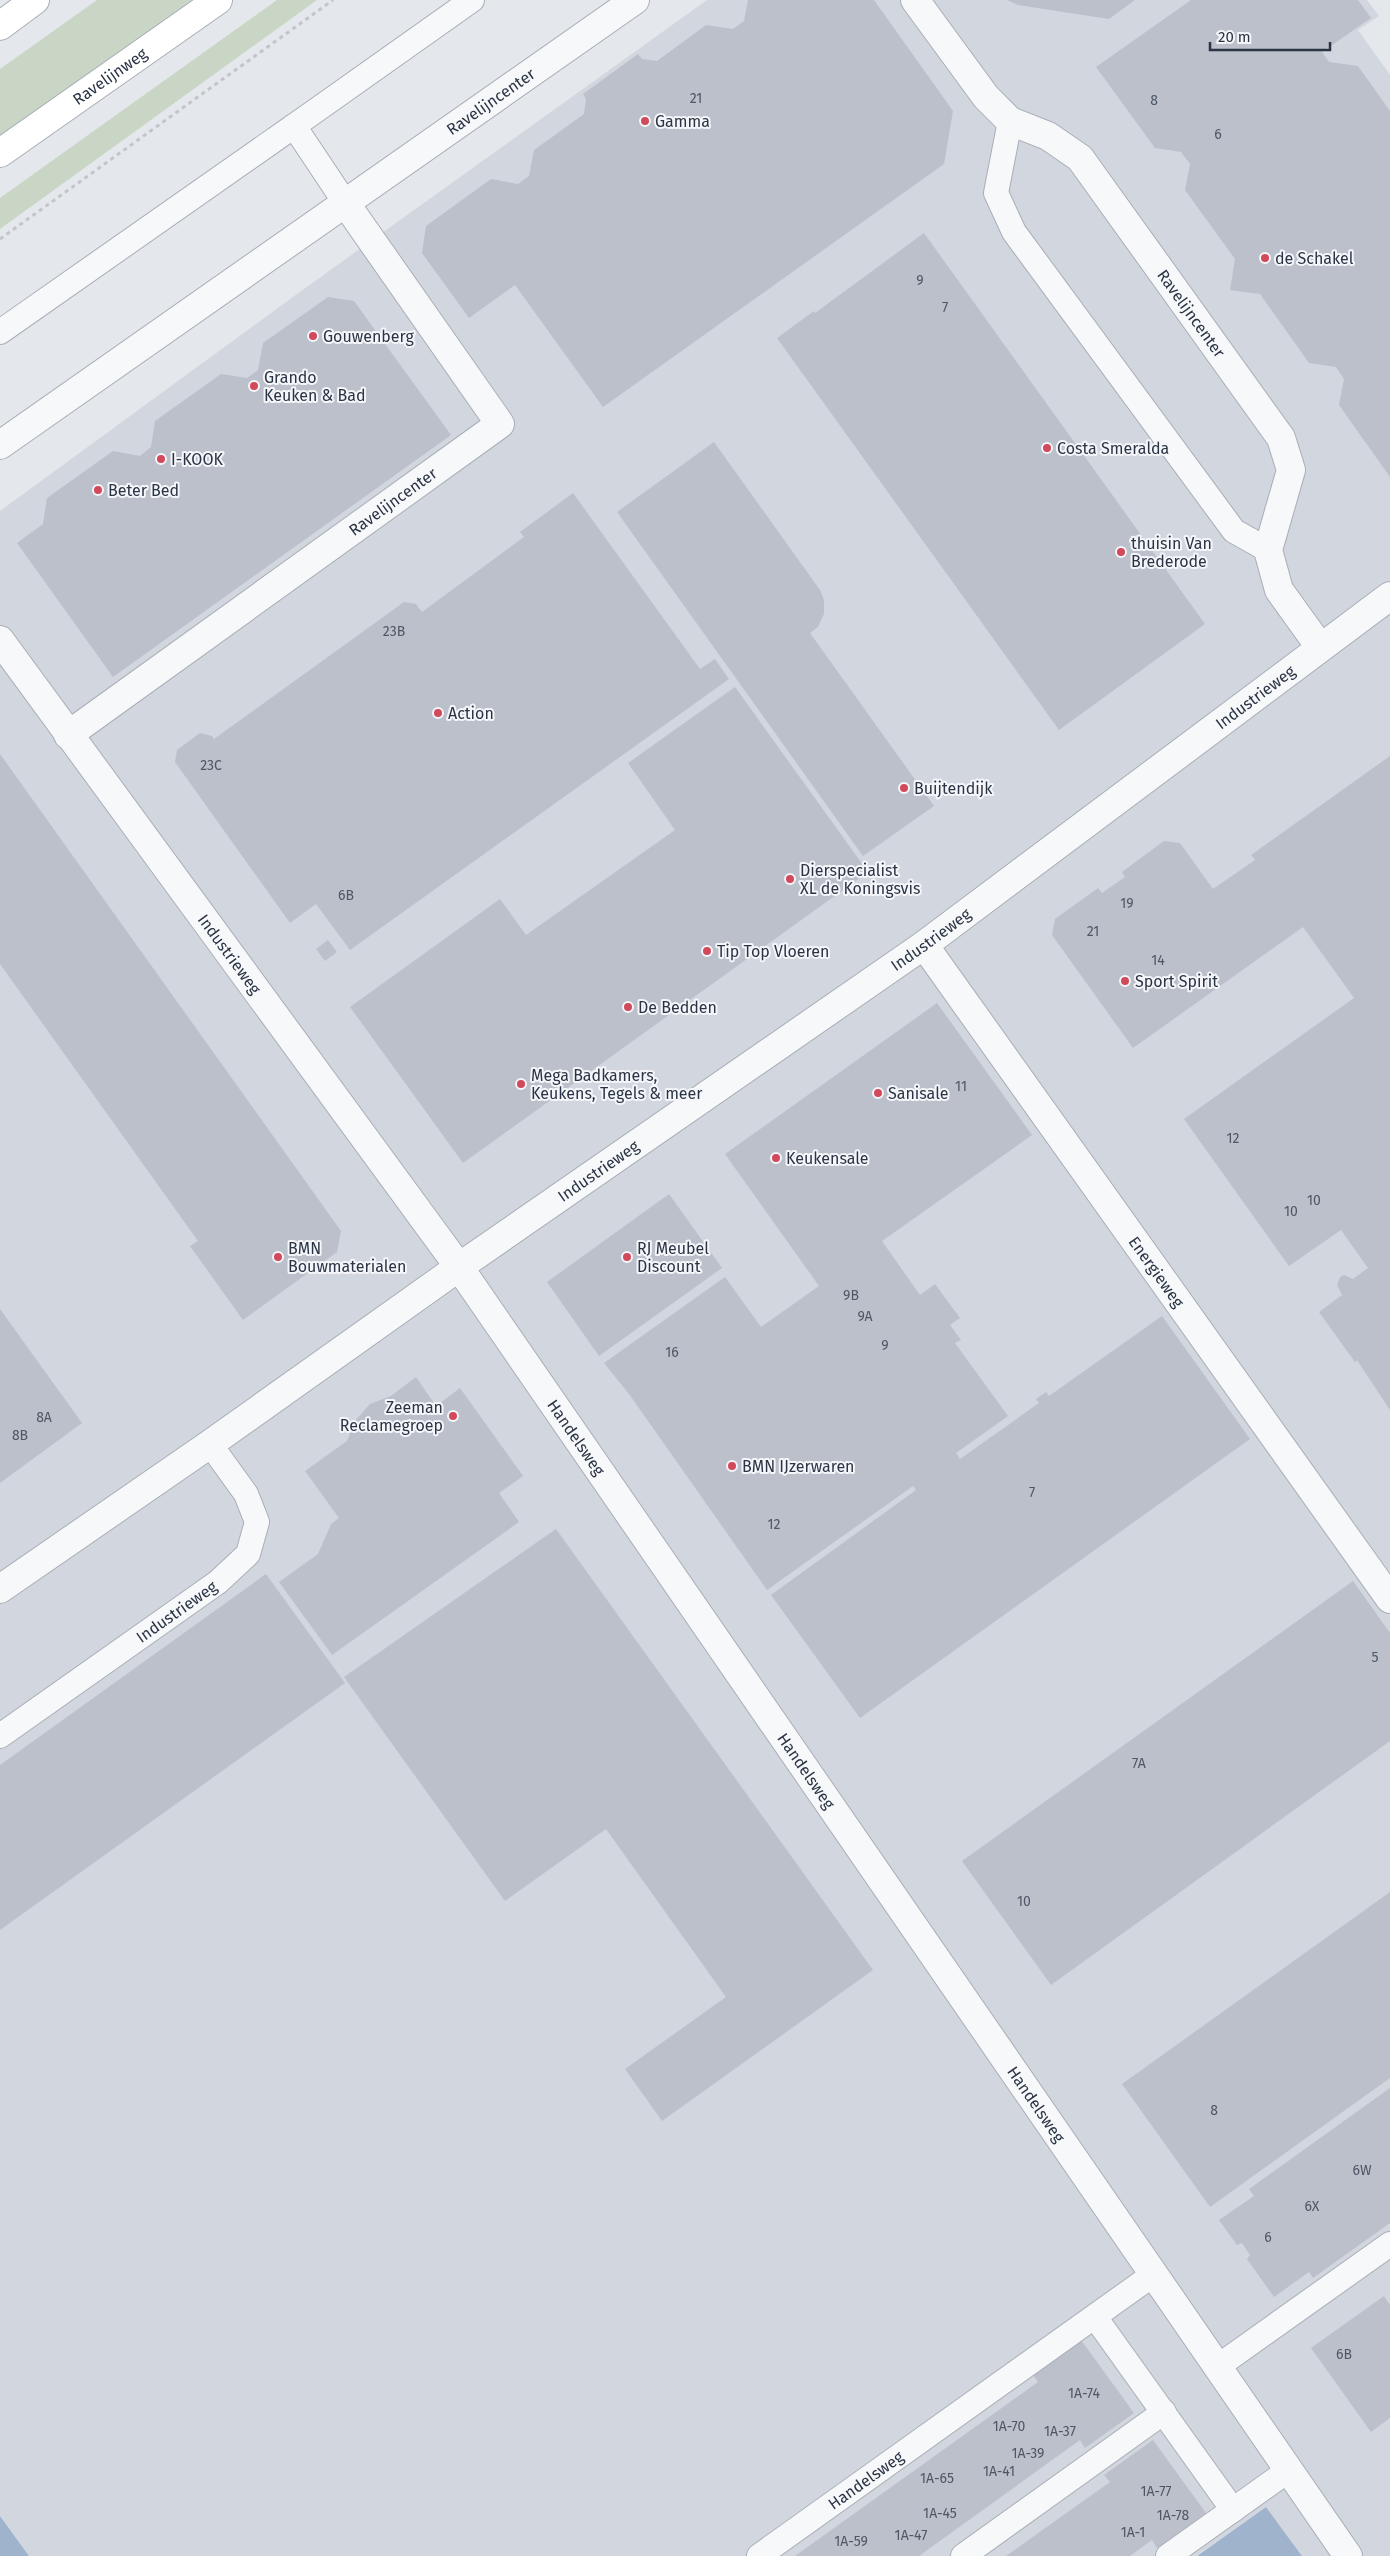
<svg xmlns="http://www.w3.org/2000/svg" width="1390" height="2556" font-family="'Fira Sans',sans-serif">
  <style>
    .built { fill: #d2d6de }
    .green { fill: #c9d6c5 }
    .water { fill: #9fb4cc }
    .building { fill: #bbc0ca }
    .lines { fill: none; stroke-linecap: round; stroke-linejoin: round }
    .service-casing { stroke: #a9aeb7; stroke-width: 26 }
    .minor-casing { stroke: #a9aeb7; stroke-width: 30 }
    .secondary-casing { stroke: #a9aeb7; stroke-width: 30 }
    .path { stroke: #c2c5cb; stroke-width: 3; stroke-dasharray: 4 4; stroke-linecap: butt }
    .service { stroke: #f7f8fa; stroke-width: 24 }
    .minor { stroke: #f7f8fa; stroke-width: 28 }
    .secondary { stroke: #fff; stroke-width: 28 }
    .poi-dot { fill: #d1495b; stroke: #f4f6f9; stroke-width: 2 }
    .labels { text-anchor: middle; stroke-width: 4; stroke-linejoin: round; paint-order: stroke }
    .number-label { font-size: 14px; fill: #4f5766 }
    .street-label { font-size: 16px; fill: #2b3445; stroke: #f4f6f9 }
    .poi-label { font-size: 16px; fill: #2b3445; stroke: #f4f6f9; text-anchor: start }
  </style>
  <rect width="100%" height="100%" fill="#e4e7ec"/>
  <!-- built -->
  <path class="built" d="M707,0H1367L1379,16L1358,30L1390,75V2556H1302L1266,2507L1196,2556H29L0,2516V511L297,294Z"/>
  <!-- green -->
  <path class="green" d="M97,0H192L0,138V69Z
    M277,0H317L0,229V198Z"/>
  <!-- water -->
  <path class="water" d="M1266,2507L1302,2556H1197Z
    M0,2516L29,2556H0Z"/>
  <!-- building -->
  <path class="building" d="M748,0H874L953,111L944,164L603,407L515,285L469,318L422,253L426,226L491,179L518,184L529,176L534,150L584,114L586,99L583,94L638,54L642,59L657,61L706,25L733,29L744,21Z
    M1007,0H1135L1109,19L1018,5Z
    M1191,0H1358L1371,18L1322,52L1329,62L1358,66L1390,111V477L1339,405L1344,379L1336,367L1309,363L1260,294L1230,290L1235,259L1185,190L1190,164L1181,152L1155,148L1096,67Z
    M924,233L1205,624L1059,730L777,338L814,311L815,313Z
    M328,297L354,301L451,435L113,677L17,543L43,524L47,498L113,451L140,456L151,447L155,421L221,374L247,378L258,370L263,343Z
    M714,442L820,590L824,600V614L818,627L810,633L934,806L863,856L617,512Z
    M573,493L700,669L715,659L729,679L350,950L316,904L290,923L175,762L177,750L200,733L212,736L214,739L404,602L416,604L422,612L524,537L520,532Z
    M735,687L868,872L463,1163L350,1007L500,899L526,935L675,830L628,763Z
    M0,754L341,1231L337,1252L243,1320L190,1246L198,1241L0,964Z
    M1390,756V1410L1357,1360L1355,1362L1319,1312L1342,1295L1337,1285L1340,1277L1344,1275L1353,1279L1368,1268L1341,1230L1289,1266L1184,1119L1354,998L1303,927L1133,1048L1052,935L1055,919L1098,888L1102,893L1125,877L1122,872L1164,841L1180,843L1213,889L1255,860L1251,855Z
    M328,940L337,952L325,961L316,949Z
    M937,1003L1032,1135L882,1241L920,1295L935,1284L960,1318L950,1325L961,1340L955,1343L1008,1416L956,1453L960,1459L1039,1403L1036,1399L1046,1392L1049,1396L1162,1316L1250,1439L860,1718L771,1595L916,1490L913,1486L767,1590L629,1394L604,1363L725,1277L761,1327L819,1286L725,1154Z
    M669,1194L722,1268L599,1356L547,1282Z
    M0,1309L82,1423L0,1483Z
    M416,1377L436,1406L460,1388L523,1476L499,1493L519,1522L332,1655L279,1582L318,1554L331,1524L339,1518L305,1471L347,1441L355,1421L370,1404L391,1396Z
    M556,1529L873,1970L662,2121L625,2069L726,1997L606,1829L505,1901L344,1677Z
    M266,1574L345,1683L0,1930V1765Z
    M1353,1581L1390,1633V1741L1051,1985L962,1861Z
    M1390,1892V2078L1210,2207L1122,2084Z
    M1390,2088V2223L1313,2278L1309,2272L1274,2297L1247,2259L1250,2255L1242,2243L1237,2245L1219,2220L1254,2196L1249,2189Z
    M1384,2296L1390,2305V2418L1371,2432L1311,2348Z
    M1081,2340L1134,2413L1085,2448L1080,2440L919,2556H795L1038,2382L1033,2375Z
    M1153,2440L1206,2513L1157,2548L1152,2540L1130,2556H1006L1110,2482L1104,2475Z"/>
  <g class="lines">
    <!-- service casing -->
    <g class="service-casing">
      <g id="service">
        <path d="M1010,121L996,193L1014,232L1234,531L1268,550"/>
        <path d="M346,204L294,126L472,0"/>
        <path d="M0,332L294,126"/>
        <path id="s1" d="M0,1736L218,1582L248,1554L257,1522L246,1494L210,1444"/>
        <path d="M1095,2317L1233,2510"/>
        <path d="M1217,2367L1390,2244"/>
        <path id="s2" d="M759,2556L1154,2274"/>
        <path d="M963,2556L1164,2412"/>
        <path d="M1168,2556L1289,2470"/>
      </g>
    </g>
    <!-- minor casing -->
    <g class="minor-casing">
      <g id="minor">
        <path id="s3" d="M915,0L986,97L1010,121L1048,136L1080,158L1281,438L1291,470L1268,550L1279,590L1320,647"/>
        <path id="s4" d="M0,445L635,0"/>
        <path id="s5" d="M0,640L459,1267L1348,2556"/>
        <path id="s6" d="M68,735L500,424L346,204"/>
        <path id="s7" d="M924,945L1390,1599"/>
        <path id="s8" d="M0,1589L210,1444L459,1267L924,945L1390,596"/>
      </g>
    </g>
    <!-- secondary casing -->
    <g class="secondary-casing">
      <g id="secondary">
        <path d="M0,26L35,0"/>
        <path id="s9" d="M0,153L218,0"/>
      </g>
    </g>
    <!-- path -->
    <path class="path" d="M0,239L333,0"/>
    <!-- service -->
    <use href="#service" class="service"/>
    <!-- minor -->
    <use href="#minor" class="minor"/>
    <!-- secondary -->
    <use href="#secondary" class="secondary"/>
  </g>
  <!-- markers -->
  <g class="poi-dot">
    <circle cx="645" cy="121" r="5"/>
    <circle cx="1265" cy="258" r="5"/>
    <circle cx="313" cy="336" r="5"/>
    <circle cx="254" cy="386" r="5"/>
    <circle cx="1047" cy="448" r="5"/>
    <circle cx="161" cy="459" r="5"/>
    <circle cx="98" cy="490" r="5"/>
    <circle cx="1121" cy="552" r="5"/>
    <circle cx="438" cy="713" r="5"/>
    <circle cx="904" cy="788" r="5"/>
    <circle cx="790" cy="879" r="5"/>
    <circle cx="707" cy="951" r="5"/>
    <circle cx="1125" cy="981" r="5"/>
    <circle cx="628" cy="1007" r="5"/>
    <circle cx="521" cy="1084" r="5"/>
    <circle cx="878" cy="1093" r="5"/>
    <circle cx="776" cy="1158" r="5"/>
    <circle cx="278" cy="1257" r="5"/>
    <circle cx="627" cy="1257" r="5"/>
    <circle cx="453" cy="1416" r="5"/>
    <circle cx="732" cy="1466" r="5"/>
  </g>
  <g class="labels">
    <!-- number labels -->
    <g class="number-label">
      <text x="696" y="103">21</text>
      <text x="1154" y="105">8</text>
      <text x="1218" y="139">6</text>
      <text x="920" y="285">9</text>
      <text x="945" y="312">7</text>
      <text x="394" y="636">23B</text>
      <text x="211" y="770">23C</text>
      <text x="346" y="900">6B</text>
      <text x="1127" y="908">19</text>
      <text x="1093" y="936">21</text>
      <text x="1158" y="965">14</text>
      <text x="961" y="1091">11</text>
      <text x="1233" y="1143">12</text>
      <text x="1314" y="1205">10</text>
      <text x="1291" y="1216">10</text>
      <text x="851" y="1300">9B</text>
      <text x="865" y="1321">9A</text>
      <text x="885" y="1350">9</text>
      <text x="672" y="1357">16</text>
      <text x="44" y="1422">8A</text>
      <text x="20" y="1440">8B</text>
      <text x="1032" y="1497">7</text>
      <text x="774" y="1529">12</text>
      <text x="1375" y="1662">5</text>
      <text x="1139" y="1768">7A</text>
      <text x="1024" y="1906">10</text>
      <text x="1214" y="2115">8</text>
      <text x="1362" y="2175">6W</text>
      <text x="1312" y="2211">6X</text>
      <text x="1268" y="2242">6</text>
      <text x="1344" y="2359">6B</text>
      <text x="1084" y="2398">1A-74</text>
      <text x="1009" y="2431">1A-70</text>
      <text x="1060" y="2436">1A-37</text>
      <text x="1028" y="2458">1A-39</text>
      <text x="999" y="2476">1A-41</text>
      <text x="937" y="2483">1A-65</text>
      <text x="1156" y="2496">1A-77</text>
      <text x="940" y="2518">1A-45</text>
      <text x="1173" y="2520">1A-78</text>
      <text x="1133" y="2537">1A-1</text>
      <text x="911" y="2540">1A-47</text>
      <text x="851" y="2546">1A-59</text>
    </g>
    <!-- street labels -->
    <g class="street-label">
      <text dy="6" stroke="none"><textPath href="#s9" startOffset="134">Ravelijnweg</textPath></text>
      <text dy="6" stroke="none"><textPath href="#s4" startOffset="599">Ravelijncenter</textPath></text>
      <text dy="6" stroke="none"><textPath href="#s3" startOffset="425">Ravelijncenter</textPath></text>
      <text dy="6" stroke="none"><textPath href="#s6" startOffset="400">Ravelijncenter</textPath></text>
      <text dy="6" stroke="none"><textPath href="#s8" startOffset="1540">Industrieweg</textPath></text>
      <text dy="6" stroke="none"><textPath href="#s8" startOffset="1135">Industrieweg</textPath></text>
      <text dy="6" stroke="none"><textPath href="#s5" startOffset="389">Industrieweg</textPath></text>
      <text dy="6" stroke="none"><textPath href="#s8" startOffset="730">Industrieweg</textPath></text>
      <text dy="6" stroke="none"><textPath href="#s7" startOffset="401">Energieweg</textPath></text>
      <text dy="6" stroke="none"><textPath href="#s5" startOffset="984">Handelsweg</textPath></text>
      <text dy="6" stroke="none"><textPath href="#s1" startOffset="216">Industrieweg</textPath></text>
      <text dy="6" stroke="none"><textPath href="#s5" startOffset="1389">Handelsweg</textPath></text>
      <text dy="6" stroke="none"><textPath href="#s5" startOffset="1794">Handelsweg</textPath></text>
      <text dy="6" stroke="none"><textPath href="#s2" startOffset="131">Handelsweg</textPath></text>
    </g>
    <!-- poi labels -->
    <g class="poi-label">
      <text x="655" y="127">Gamma</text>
      <text x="1275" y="264">de Schakel</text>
      <text x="323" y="342">Gouwenberg</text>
      <text x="264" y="383">Grando<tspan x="264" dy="18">Keuken &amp; Bad</tspan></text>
      <text x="1057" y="454">Costa Smeralda</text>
      <text x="171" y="465">I-KOOK</text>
      <text x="108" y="496">Beter Bed</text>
      <text x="1131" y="549">thuisin Van<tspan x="1131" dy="18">Brederode</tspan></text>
      <text x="448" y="719">Action</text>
      <text x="914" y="794">Buijtendijk</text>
      <text x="800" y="876">Dierspecialist<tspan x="800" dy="18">XL de Koningsvis</tspan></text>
      <text x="717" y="957">Tip Top Vloeren</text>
      <text x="1135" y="987">Sport Spirit</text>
      <text x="638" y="1013">De Bedden</text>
      <text x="531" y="1081">Mega Badkamers,<tspan x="531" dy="18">Keukens, Tegels &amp; meer</tspan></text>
      <text x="888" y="1099">Sanisale</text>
      <text x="786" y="1164">Keukensale</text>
      <text x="288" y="1254">BMN<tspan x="288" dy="18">Bouwmaterialen</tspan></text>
      <text x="637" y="1254">RJ Meubel<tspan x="637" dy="18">Discount</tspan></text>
      <text x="443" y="1413" text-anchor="end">Zeeman<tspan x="443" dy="18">Reclamegroep</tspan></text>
      <text x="742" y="1472">BMN IJzerwaren</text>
    </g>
  </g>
  <!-- scale -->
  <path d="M1210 42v8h120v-8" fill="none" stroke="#2b3445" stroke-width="2.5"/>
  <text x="1218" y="42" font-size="15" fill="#2b3445" stroke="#f4f6f9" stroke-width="4" paint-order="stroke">20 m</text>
</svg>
